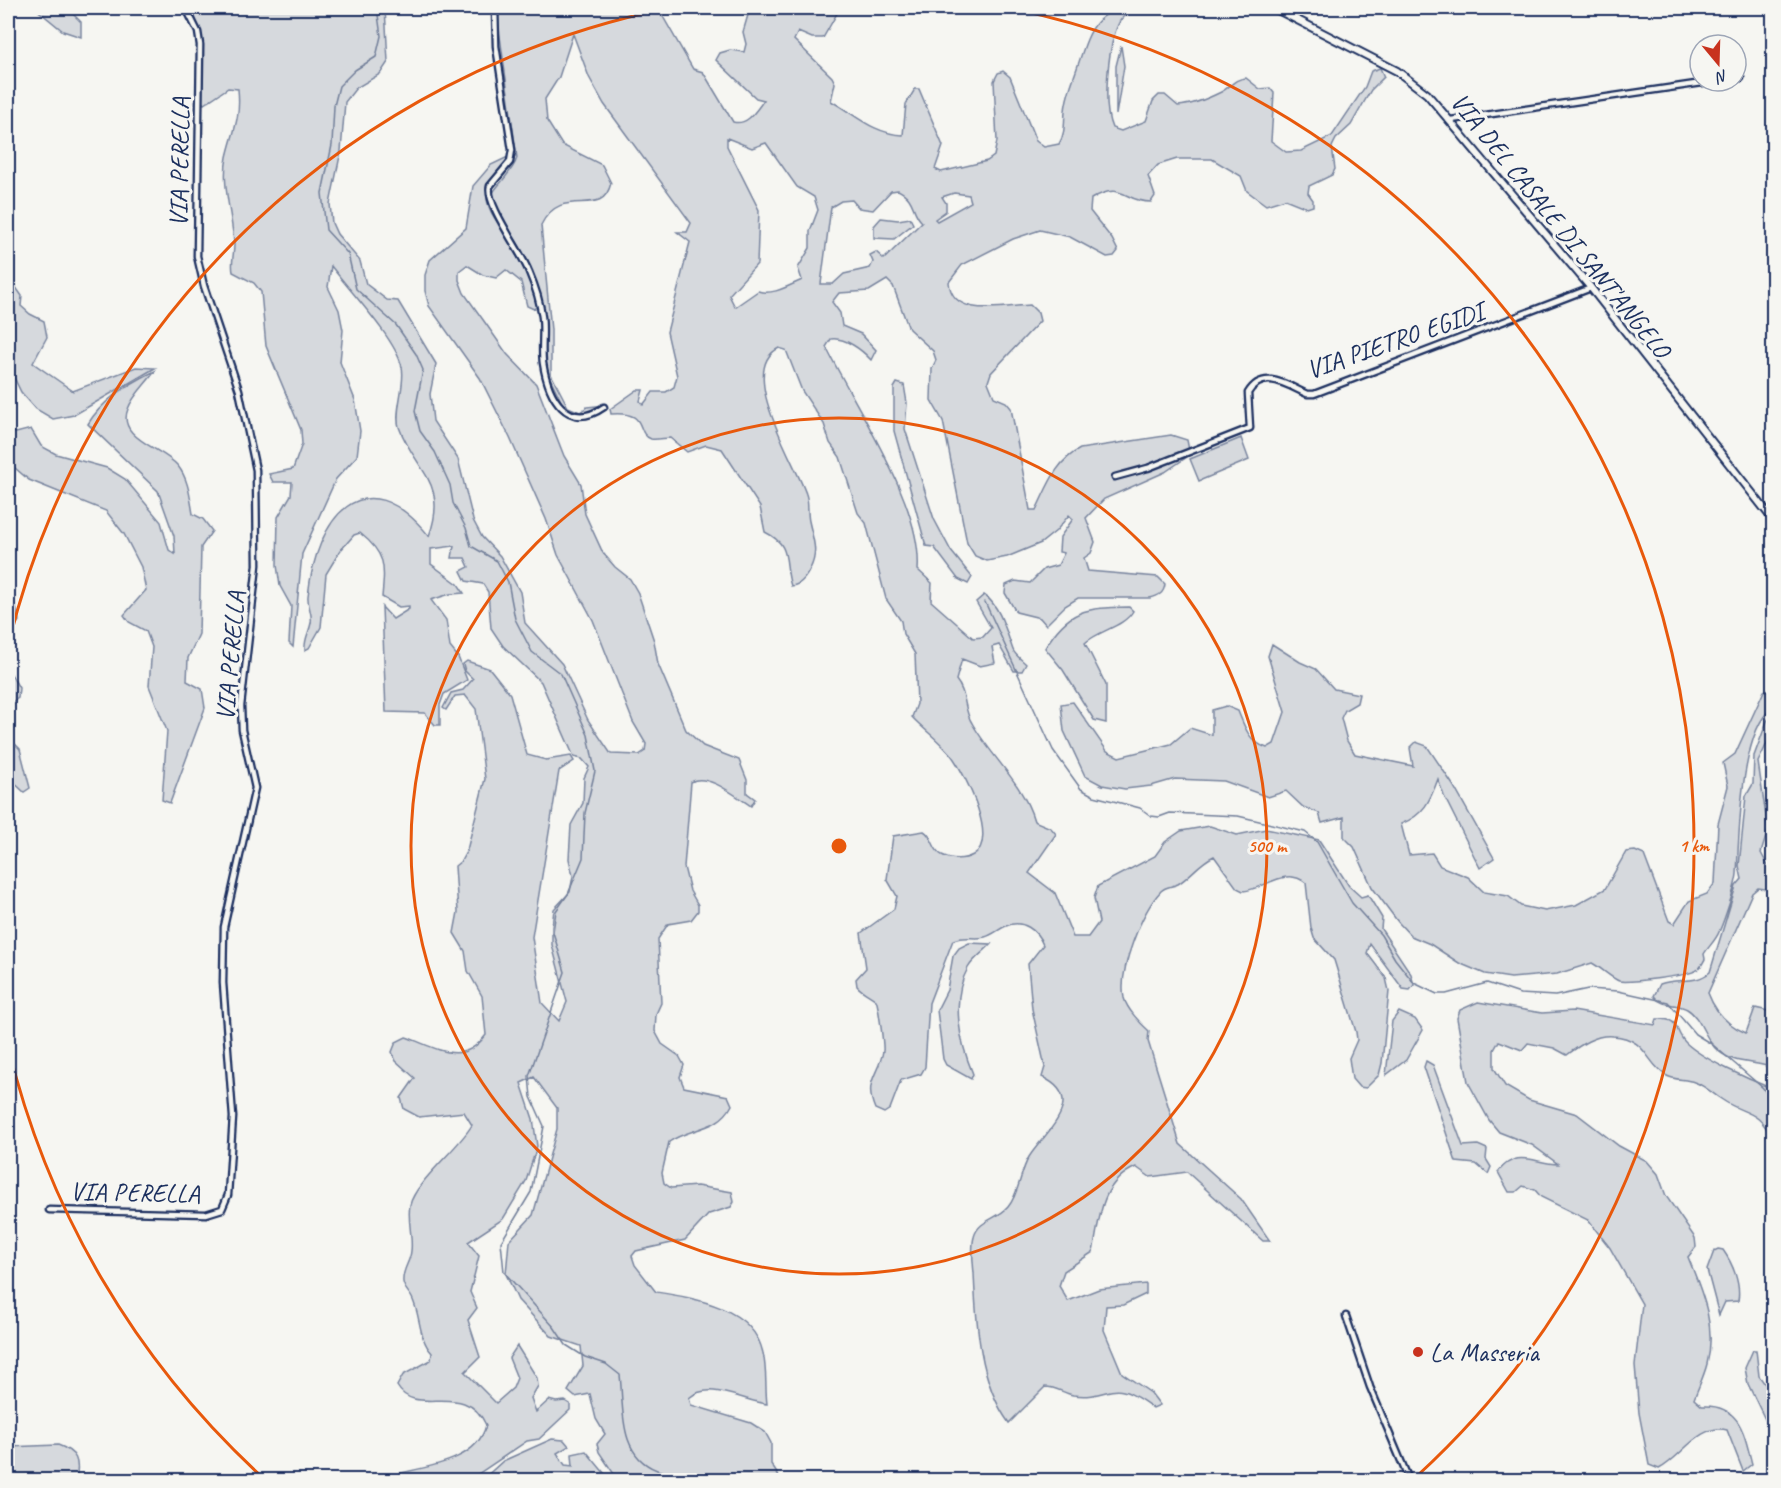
<svg xmlns="http://www.w3.org/2000/svg" width="1781" height="1488" font-family="Caveat,sans-serif">
  <style>
    .green { fill: #d6d9dd; stroke: #78849e; stroke-width: 1.5; fill-rule: evenodd }
    .lines { fill: none; stroke-linecap: round; stroke-linejoin: round }
    .stream { stroke: #717e99; stroke-width: 1.5 }
    .minor-casing { stroke: #1b2f5e; stroke-width: 9 }
    .secondary-casing { stroke: #1b2f5e; stroke-width: 10 }
    .minor { stroke: #f6f6f2; stroke-width: 4.5 }
    .secondary { stroke: #f6f6f2; stroke-width: 6 }
    .ring { fill: none; stroke: #e8590c; stroke-width: 3 }
    .poi-dot { fill: #c8321e; stroke: #f6f6f2; stroke-width: 2 }
    .labels { text-anchor: middle; stroke-width: 6; stroke-linejoin: round; paint-order: stroke }
    .street-label { font-size: 26px; fill: #1b2f5e; stroke: #f6f6f2 }
    .poi-label { font-size: 26px; fill: #1b2f5e; stroke: #f6f6f2; text-anchor: start }
    .centre { fill: #e8590c; stroke: #f6f6f2; stroke-width: 3 }
    .ring-label { font-size: 18px; text-anchor: middle; font-weight: bold; fill: #e8590c; stroke: #f6f6f2; stroke-width: 6; stroke-linejoin: round; paint-order: stroke }
  </style>
  <rect width="100%" height="100%" fill="#f6f6f2"/>
  <filter id="ink" filterUnits="userSpaceOnUse"><feTurbulence type="fractalNoise" baseFrequency=".0167" numOctaves="2"/><feDisplacementMap in="SourceGraphic" scale="12" xChannelSelector="R" yChannelSelector="G"/><feConvolveMatrix kernelMatrix="1 2 1 2 8 2 1 2 1" color-interpolation-filters="sRGB"/></filter>
  <g filter="url(#ink)">
    <!-- green -->
    <path class="green" d="M35,8H67L81,22V37L63,31Z
      M195,8H385L388,62L380,74L356,88L345,102L341,151L330,204L332,223L337,234L360,261L366,284L387,300L398,301L436,364L430,394L433,421L458,459L473,520L482,537L500,556L520,592L525,623L562,664L588,720L611,754L639,755L645,751L646,744L633,722L593,620L558,555L546,519L510,438L480,378L429,306L425,291V275L430,260L466,228L473,186L491,165L508,157V162C500,170 488,180 487,192C484,212 507,232 516,249C527,267 532,286 537,306L534,309L527,306L521,282L506,270L496,278L483,275L467,265L459,271V280L464,293L486,324L507,354L536,384L564,456L581,484L585,514L603,553L615,567L630,579L638,593L654,641L658,664L686,730L703,746L739,760L747,780V793L755,799L751,806C737,797 707,772 691,782L684,867L690,891L698,905V911L691,920L668,924L658,939L661,1003L656,1014L655,1031L662,1044L679,1056L684,1065L680,1077L684,1087L728,1096L732,1105C719,1131 690,1127 669,1142L662,1173L664,1183L671,1188L697,1186L732,1192L734,1202L731,1207L709,1214L685,1240L636,1251L632,1256L635,1265L656,1292C694,1298 753,1307 763,1353C767,1369 765,1388 767,1404C743,1401 709,1380 689,1398L691,1405L751,1423L765,1432L771,1443V1464L781,1480H618L599,1452L597,1444L605,1434L596,1419L590,1394L575,1397L568,1391L583,1366L581,1346L551,1336L518,1300L506,1274L509,1241L533,1215L557,1129V1108L534,1077L521,1083L533,1119L537,1146L526,1181L503,1219L468,1242L479,1256L470,1292L477,1308L468,1320L480,1357L465,1372L496,1403L513,1388L517,1378L509,1358L517,1346L537,1378L538,1386L531,1398L536,1412L549,1400L556,1402L565,1401L570,1404V1410L539,1439L527,1441L469,1480H376C409,1467 476,1468 486,1425C465,1378 416,1419 397,1386L403,1375L431,1360L432,1353C418,1338 421,1316 412,1298C409,1292 404,1289 403,1282C402,1269 410,1263 411,1251C413,1237 407,1219 410,1205C415,1182 459,1148 472,1125L464,1112L419,1117L404,1109L401,1098L415,1078L396,1061L392,1052L396,1042L406,1037C437,1048 462,1067 486,1035L482,996L468,971L465,951L454,933L458,912L455,866L461,861L467,850L485,779L476,709L465,695L455,696L446,710L443,708L451,693L463,690L473,679L465,671L463,664L467,661L490,669L510,694L527,755L546,760L571,756L574,761L559,771L532,937L542,1003L559,1021L567,1002L552,945V927L554,909L570,892L573,876L569,859L571,825L583,803L584,778L589,767L582,759L574,757L541,682L503,646L491,628L488,592L483,584L466,581L461,571L469,567L465,558H452L454,546L431,549V564L458,584L464,593L450,594L431,600L446,620L450,647L458,657L467,680L444,694L440,705V725H435L425,713L386,712L382,607L393,619L409,609V606L399,607L382,597C385,565 386,554 360,533L354,535L340,551L326,574L321,627L309,648L305,650C304,639 309,633 311,623C313,614 307,605 308,596C316,519 363,455 429,536C449,482 415,471 399,427C394,412 406,384 402,367C395,338 350,291 331,266L328,287L339,310L343,330L340,362L355,400L360,431L357,456L336,479L302,554L293,647L289,643L291,606L280,586L277,565L278,517L291,495L292,482H273L269,474L293,469L302,444L301,430L266,346L261,292L254,283L233,272C231,262 234,255 234,245C233,216 221,186 227,157C233,131 241,118 238,89L228,88L204,104L202,102L200,30L192,9Z
      M499,8H658L693,69L703,72L733,122C748,126 756,110 764,100L756,98L716,60L720,53L730,50L744,52L746,44L743,32L750,8H840L823,38H812L798,32L794,40L832,77L835,83L831,101C856,115 874,134 903,135L906,104L915,89H919L943,146L935,169L941,172L987,161L994,156L997,141L994,81L998,73L1003,71L1010,77L1036,141L1044,147L1059,144C1067,131 1063,118 1066,104C1068,92 1073,80 1077,68C1088,36 1093,8 1134,8C1129,12 1123,16 1120,21C1108,42 1102,106 1112,128L1121,131L1146,121L1153,101L1159,95H1165L1178,106C1193,105 1207,99 1221,92C1231,87 1233,79 1246,78L1260,89L1270,88L1274,93L1271,141L1286,152L1301,151L1332,136L1365,87L1371,71L1380,68L1384,77L1371,90L1351,125L1336,139L1332,147L1335,169L1332,175L1309,186L1308,193L1313,200V206L1307,208L1285,199L1266,205L1247,191L1241,176L1212,159H1177L1158,165L1148,176L1155,196L1151,202C1123,202 1123,180 1091,199L1090,211L1112,239L1118,251L1114,256L1107,257L1070,237L1040,230L1013,239L962,265L949,282C952,319 1004,306 1030,305L1038,313L1040,321L991,373L988,382L994,397L1006,402L1011,408L1030,510H1036C1048,486 1055,462 1080,449L1171,435L1187,440L1190,455L1165,472L1104,499L1086,518L1095,542L1091,553L1084,558L1088,571L1158,577L1165,584C1164,594 1158,596 1150,598H1078L1065,606L1046,625L1040,618L1016,612L1005,593L1006,585L1015,581L1030,583L1044,569L1058,565L1064,553L1059,552L1060,537L1073,519L1069,515L1056,531L1041,543L1007,557L987,561L975,556L967,543L943,421L931,400L932,369L936,360L933,351L909,329L893,286L887,280L869,291L839,293L832,302L840,313L842,326L861,334L876,350L871,360C862,350 845,337 831,339L826,347C855,407 923,504 918,570L932,583L931,601L973,638L983,637L991,628L976,602L984,595C1000,605 1007,634 1013,650C1015,655 1022,660 1026,664L1022,671H1014L999,645L992,647L995,663L980,666L962,659L956,680C967,693 963,709 972,723C991,757 1023,783 1034,821L1051,828L1056,834L1029,873L1055,893L1073,937H1088L1099,922L1094,898L1098,886L1155,856L1165,842L1181,831L1210,826L1237,835L1266,829L1319,840L1349,886L1361,897L1368,895L1382,918L1381,929L1411,974L1414,985L1410,990L1403,989L1370,944L1367,953L1386,978L1389,991L1382,1063L1379,1075L1366,1088L1359,1087L1352,1079L1349,1058L1357,1040L1356,1032L1334,960L1314,938L1311,928L1306,883C1285,866 1266,889 1243,891L1237,888L1214,856C1199,863 1191,876 1178,884C1172,887 1166,886 1161,891C1142,911 1118,970 1124,998C1127,1009 1140,1023 1149,1031L1148,1041L1180,1144L1241,1199L1270,1241H1263L1187,1172L1150,1177L1136,1167C1100,1183 1100,1217 1093,1252L1064,1271L1059,1286L1068,1301L1099,1289L1146,1284V1294L1123,1305L1106,1306L1104,1330L1122,1373L1151,1393L1160,1405L1153,1408C1108,1374 1115,1400 1073,1395C1063,1393 1057,1387 1045,1387L1009,1423C979,1382 976,1322 974,1273C973,1262 971,1248 974,1237C978,1220 998,1219 1008,1207C1019,1194 1020,1172 1029,1157C1045,1132 1089,1099 1042,1077L1045,1067L1032,1009L1028,964L1043,945C1037,930 1023,919 1006,926C999,929 993,935 985,937C973,940 967,935 953,940L929,1003L925,1067L921,1074L901,1080L890,1109L884,1113L875,1109C863,1081 879,1075 883,1051C884,1045 878,1003 876,1000C870,995 862,992 857,986L856,979L866,968L861,933L894,909L897,896L887,879L893,836L924,831C934,837 932,850 942,855C951,860 964,860 973,855C999,841 966,777 954,759C944,744 925,731 912,717L917,704L915,654L903,634L901,621L886,599L866,523L858,513L840,457L830,443L824,424L802,391L786,350L779,348C735,370 796,463 806,494C809,502 807,512 809,521C813,540 819,551 810,569C806,578 801,585 791,586C783,561 793,546 765,532L760,507L722,449L706,445L687,452L670,438C665,438 656,440 651,439C634,433 650,411 611,414L610,409L637,390H643L640,401L643,405L653,392H666L674,387L677,376L667,332L690,242L677,232H687L691,223L604,104L589,77L573,34L559,77L545,99L547,121L562,145L602,165L611,183C602,222 562,182 541,225L551,330V374L568,407L580,412L587,407L597,406L589,414L575,415L565,409L549,376L546,365L544,322L531,273L520,247L499,212L492,194C500,181 513,172 517,158L498,22ZM727,138L752,148L766,143L797,187L814,197L818,210L810,231V248L798,268L802,280C788,286 772,296 758,291L735,307L729,295L757,264L759,210L727,146ZM898,190C916,199 911,212 922,222L884,259L876,252L870,255L873,262L870,268L844,274L833,284H821L831,207L841,201L852,200L859,208L873,210L891,191ZM954,193L969,195L971,202L937,221L935,219L946,211V203L942,197Z
      M1121,46L1124,66L1116,115V66Z
      M881,218L898,220L910,218L913,224L894,239L874,238V226Z
      M8,276L22,296L21,306L30,314L44,321L47,337L33,363L73,391L136,367L155,368L74,415L53,419L36,409L21,392L8,365Z
      M155,371C147,383 133,395 128,409C116,438 163,448 178,466C189,480 190,498 193,514L203,519L212,531L201,547L199,634L188,658L187,681L202,689L205,708L170,803L162,800L167,731L149,686L152,647L146,631L129,622L124,615L146,590L141,567L124,534L106,511L29,480L8,462V430L16,433L31,429L41,446L56,454L107,468L125,479L161,522L169,550L175,554L174,536L158,491L88,424C102,400 130,383 155,371Z
      M897,383L904,385L907,403L905,429L934,519L951,551L972,577L968,584L958,579L934,547L926,546L894,431V388Z
      M1241,438L1249,460L1199,481L1190,459Z
      M8,603L16,607L19,621L8,635Z
      M1129,607L1133,611C1124,627 1099,630 1085,643L1106,685V723L1094,720L1063,670L1045,648C1068,609 1086,608 1129,607Z
      M1272,644L1300,662L1316,669L1334,689L1359,694L1357,703L1345,710L1341,718L1347,741L1355,754L1413,766L1410,748L1416,742L1427,746L1453,785L1494,858L1480,868L1444,796L1438,779C1430,801 1424,815 1401,824L1409,855L1432,853L1440,866L1468,877L1484,892L1508,896L1521,906L1545,911L1576,905L1605,889L1626,852L1635,851L1644,855L1669,921L1674,924L1689,901L1707,894L1715,883L1718,824L1728,786L1723,763L1735,754L1764,691L1772,688L1773,708C1740,728 1739,838 1737,874C1736,885 1724,921 1719,932C1716,940 1708,947 1704,954L1705,959C1703,962 1701,968 1697,970C1689,976 1628,983 1619,981C1611,978 1600,967 1592,963L1557,974L1511,978L1485,974L1459,963L1430,944L1411,936L1398,922L1372,887L1354,847L1344,837V817L1322,823L1319,813L1303,807L1286,791L1268,797L1224,781L1175,779L1151,786L1125,789L1102,785L1085,776L1064,731L1061,704L1073,702L1107,751L1119,757L1171,744L1190,728L1212,735V710L1226,706L1238,711C1245,728 1249,742 1267,748L1274,744L1285,712L1268,656Z
      M8,669L19,688L18,698L8,705Z
      M1773,713V731L1758,762L1768,830L1761,853L1773,875V890L1758,888L1752,893L1708,993C1715,1012 1727,1025 1746,1033L1755,1008L1773,1012V1068C1753,1060 1736,1066 1717,1050C1705,1040 1701,1017 1687,1009C1676,1003 1662,1007 1654,996L1660,984C1678,977 1695,985 1710,972L1736,886L1742,879L1739,866L1746,796L1753,784L1754,756L1767,721Z
      M8,737L20,749L30,788L24,792L8,777Z
      M969,943L991,944C984,952 973,959 968,968C950,1000 960,1043 973,1074L971,1079L946,1065L943,1059L937,1010L947,990L953,956L959,948Z
      M1478,1002L1542,1013L1573,1011L1655,1025L1657,1019C1682,1018 1673,1031 1686,1043C1704,1060 1750,1080 1773,1089V1140C1757,1107 1747,1117 1721,1099C1712,1093 1704,1085 1694,1082C1686,1079 1674,1080 1667,1076C1646,1064 1647,1038 1613,1036C1596,1034 1580,1045 1567,1055L1554,1048L1528,1043L1522,1050L1499,1041L1494,1050V1068L1505,1086L1529,1100L1577,1114L1619,1146L1647,1161L1658,1174L1666,1196L1695,1238L1696,1247L1688,1257C1702,1292 1717,1326 1707,1364C1704,1376 1698,1388 1694,1399L1702,1406C1740,1404 1744,1433 1752,1464L1743,1471L1727,1430C1699,1423 1681,1458 1659,1469L1649,1465L1639,1413L1635,1365L1642,1304L1610,1248L1588,1220L1541,1197L1535,1190L1523,1186L1516,1192H1509L1498,1172C1517,1148 1533,1163 1558,1164L1532,1145L1499,1132L1489,1120L1468,1082L1457,1018L1460,1010Z
      M1399,1012L1415,1019L1423,1030L1406,1060L1386,1075L1392,1021Z
      M1426,1061L1433,1065L1463,1146L1478,1145L1487,1149L1486,1159L1491,1167L1488,1174L1476,1164L1456,1162L1424,1067Z
      M1718,1249L1723,1250C1733,1264 1741,1284 1738,1301L1725,1302L1719,1315L1707,1270L1714,1251Z
      M1753,1350H1756L1759,1376L1773,1395V1436L1748,1384L1745,1368Z
      M552,1439L564,1440L569,1446L557,1453L565,1465L573,1466L572,1454L586,1451L610,1480H482L503,1461Z
      M58,1445C77,1452 80,1461 76,1480H8V1447Z"/>
    <g class="lines">
      <!-- stream -->
      <path class="stream" d="M377,8L381,36L376,57L355,70L339,86L334,106L332,145L322,193L326,230L348,254L356,289L396,325L416,354L423,370L415,411L420,431L435,452L450,485L453,503L466,528L471,546L497,561L508,582L515,619L532,652L561,674L588,735L595,771L585,813L583,858L568,894L556,911L553,932L565,972L529,1076L531,1097L544,1126L541,1142L531,1192L501,1242L504,1272L554,1327L566,1345L585,1357L606,1364L620,1375C624,1409 618,1455 657,1470C668,1474 678,1473 688,1480
        M985,602L1053,750L1081,789L1094,796L1140,808L1151,816L1159,817L1170,813L1238,816L1305,832L1317,842L1352,903L1381,935L1395,959L1414,983L1437,994H1446L1487,983L1520,994L1555,996L1588,989L1618,991L1668,1002L1695,1034L1713,1045L1763,1088L1774,1105"/>
      <!-- minor casing -->
      <g class="minor-casing">
        <path id="minor" d="M495,8L496,46L512,150L510,162L490,186C485,204 521,251 529,272C535,286 540,301 542,317C544,332 541,348 543,363C548,396 567,433 604,407
          M1736,78H1741
          M1451,120L1716,81
          M1115,477L1148,468L1250,428L1248,393C1263,368 1287,385 1307,394H1314L1591,288
          M49,1210L206,1214L222,1209L228,1195L233,1117L223,983L224,927L255,788L242,730L241,706L257,565L256,470L239,390L204,286L197,256L200,45L198,32L186,8
          M1346,1316L1370,1387L1409,1480"/>
      </g>
      <!-- secondary casing -->
      <g class="secondary-casing">
        <path id="secondary" d="M1274,8L1397,71L1427,94L1591,288L1774,521"/>
      </g>
      <!-- minor -->
      <use href="#minor" class="minor"/>
      <!-- secondary -->
      <use href="#secondary" class="secondary"/>
    </g>
  </g>
  <!-- distance rings -->
  <g class="ring">
    <circle cx="839" cy="846" r="428"/>
    <path d="M261 1476A855 855 0 0 1 8 1046M8 646A855 855 0 0 1 669 8M1009 8A855 855 0 0 1 1417 1476"/>
  </g>
  <!-- markers -->
  <circle class="poi-dot" cx="1418" cy="1352" r="6"/>
  <g class="labels">
    <!-- street labels -->
    <g class="street-label">
      <text transform="translate(179 162) rotate(-89)" y="9">VIA PERELLA</text>
      <text transform="translate(1561 225) rotate(51)" y="9">VIA DEL CASALE DI SANT'ANGELO</text>
      <text transform="translate(1395 340) rotate(-19)" y="9">VIA PIETRO EGIDI</text>
      <text transform="translate(230 656) rotate(-85)" y="9">VIA PERELLA</text>
      <text transform="translate(135 1192) rotate(1)" y="9">VIA PERELLA</text>
    </g>
    <!-- poi labels -->
    <g class="poi-label">
      <text x="1430" y="1361">La Masseria</text>
    </g>
  </g>
  <circle cx="839" cy="846" r="9" class="centre"/>
  <g class="ring-label">
    <text x="1267" y="852">500 m</text>
    <text x="1694" y="852">1 km</text>
  </g>
  <!-- margin -->
  <rect width="1781" height="1488" fill="none" stroke="#f6f6f2" stroke-width="30"/>
  <rect x="15" y="15" width="1751" height="1458" fill="none" stroke="#1b2f5e" stroke-width="2" filter="url(#ink)"/>
  <!-- north arrow -->
  <g transform="translate(1718 63) rotate(161)"><circle r="28" fill="#f6f6f2" stroke="#9ea6b7" stroke-width="1.5"/>
  <path d="M0-4.5L10 22L0 15L-10 22Z" fill="#c8321e"/>
  <text y="-9" font-size="16" font-weight="bold" text-anchor="middle" fill="#1b2f5e">N</text>
  </g>
</svg>
